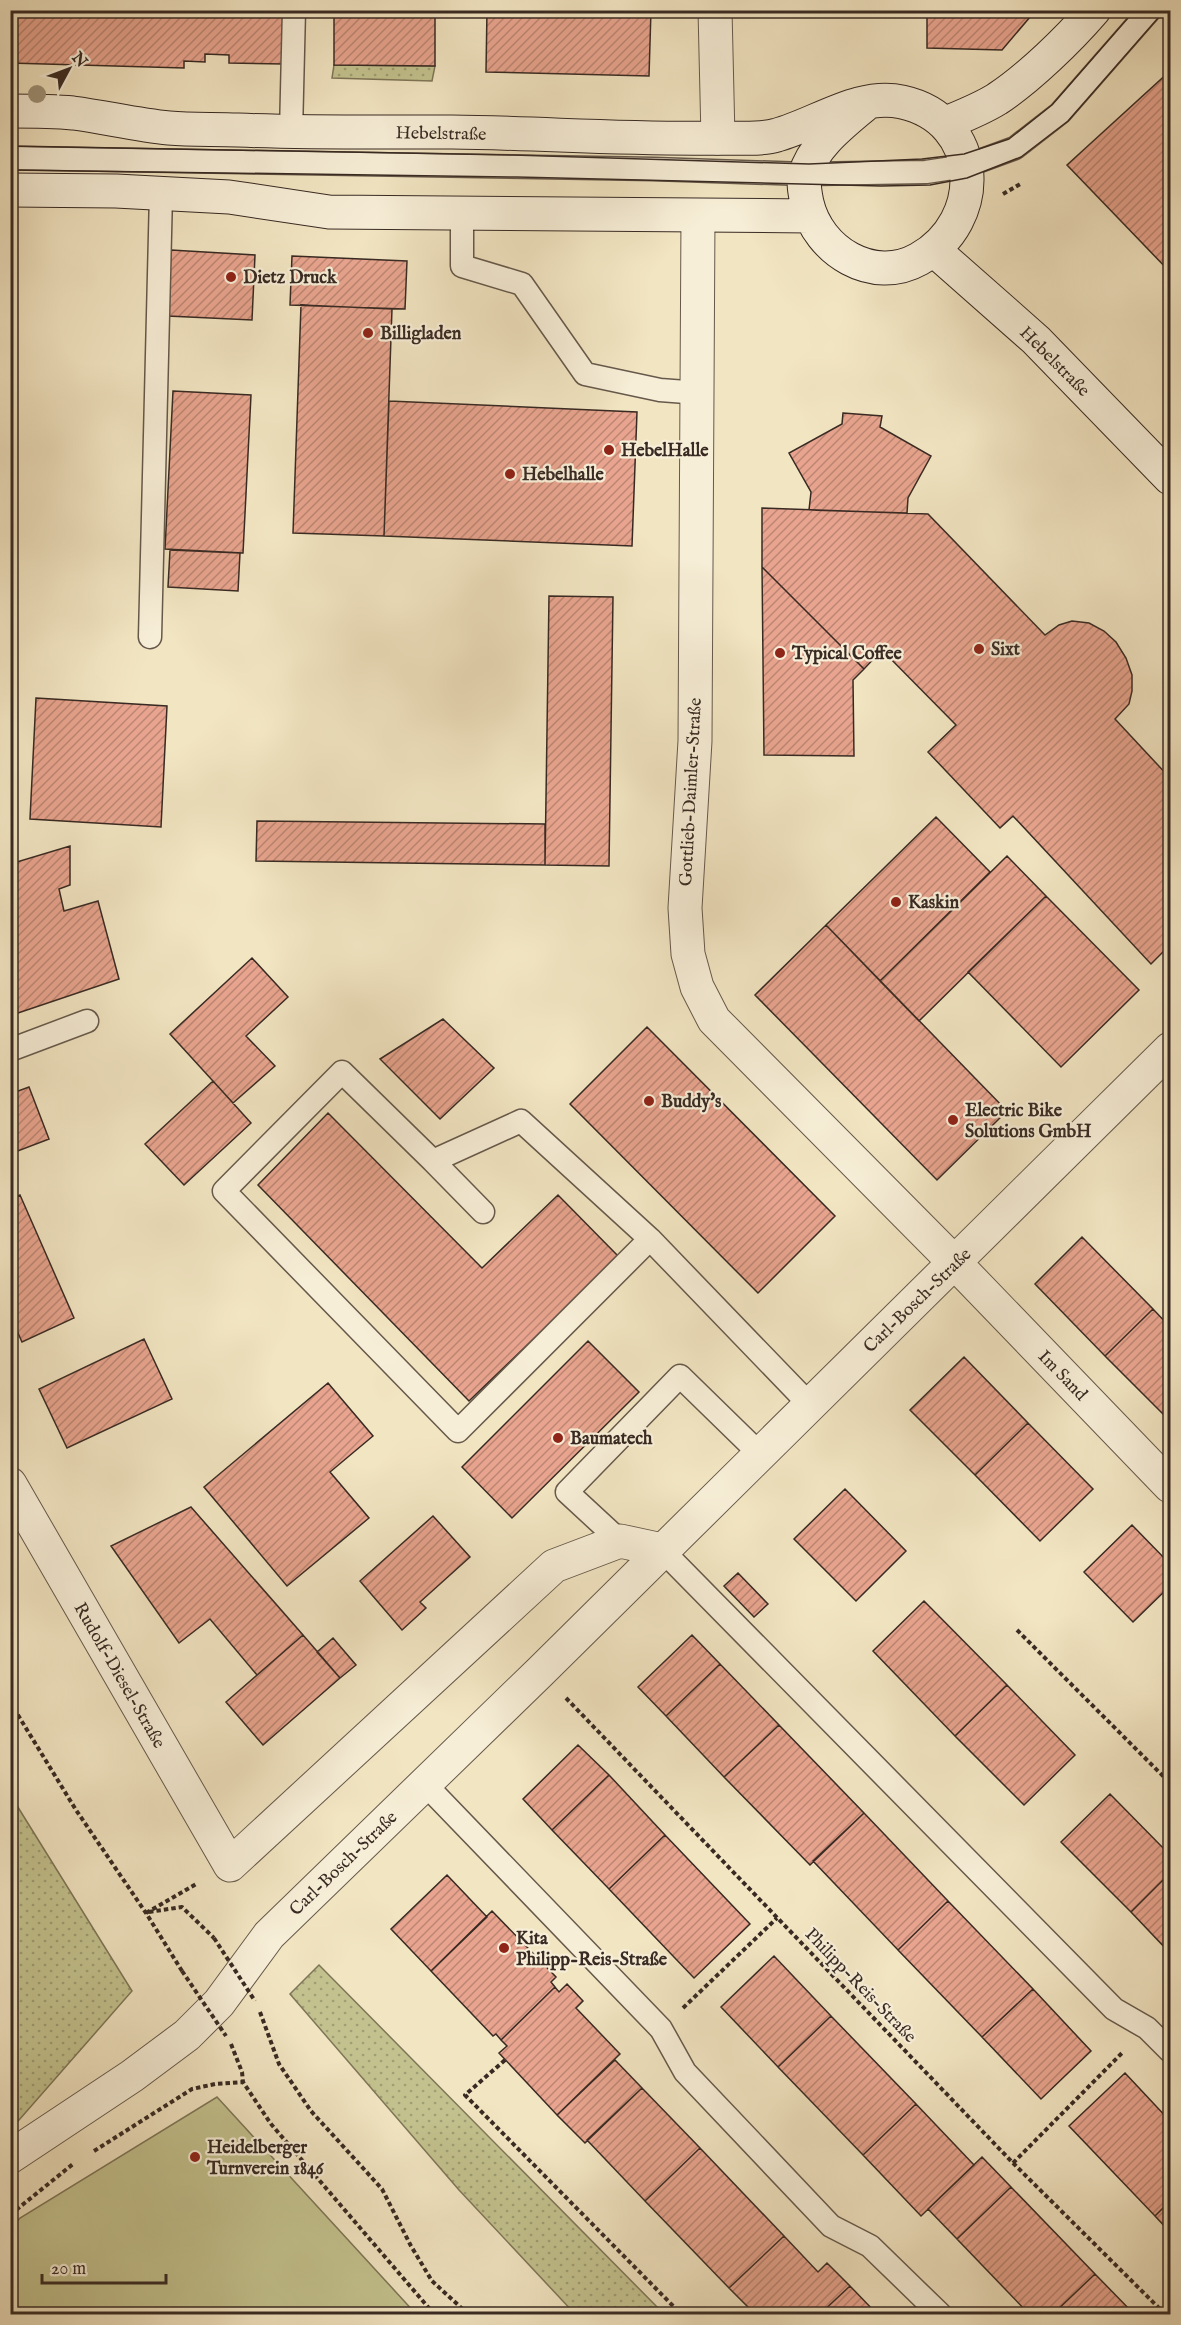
<svg xmlns="http://www.w3.org/2000/svg" width="1181" height="2325" font-family="'IM FELL English',serif">
  <style>
    .grass { fill: url(#grass-dots); stroke: #7e7658; stroke-width: 1.5 }
    .park { fill: #c3c28e; stroke: #7e7658; stroke-width: 1.5 }
    .building { fill: url(#building-hatch); stroke: #382a23; stroke-width: 1.5 }
    .lines { fill: none; stroke-linecap: round; stroke-linejoin: round }
    .lane-casing { stroke: #66594b; stroke-width: 25 }
    .street-casing { stroke: #66594b; stroke-width: 35 }
    .secondary-casing { stroke: #382a23; stroke-width: 35 }
    .path { stroke: #382a23; stroke-width: 4; stroke-dasharray: 4.5 3; stroke-linecap: butt }
    .lane { stroke: #f7eed7; stroke-width: 22 }
    .street { stroke: #f7eed7; stroke-width: 33 }
    .secondary { stroke: #f7eed7; stroke-width: 33 }
    .tram { stroke: #382a23; stroke-width: 1.5 }
    .path-bridge { stroke: #382a23; stroke-width: 4; stroke-dasharray: 4.5 3; stroke-linecap: butt }
    .tree { fill: #9f9379 }
    .poi-dot { fill: #8f2418; stroke: #f7eed7; stroke-width: 2 }
    .labels { text-anchor: middle; stroke-width: 4.5; stroke-linejoin: round; paint-order: stroke }
    .street-label { font-size: 18px; fill: #382a23; stroke: #f7eed7 }
    .poi-label { font-size: 18px; font-weight: bold; fill: #382a23; stroke: #f7eed7; text-anchor: start }
  </style>
  <defs>
    <pattern id="grass-dots" width="8" height="8" patternUnits="userSpaceOnUse" patternTransform="scale(1.5)"><rect width="8" height="8" fill="#c3c28e"/><path d="M2 2h.1M6 6h.1" fill="none" stroke="#9f9e74" stroke-width="1.8" stroke-linecap="round"/></pattern>
    <pattern id="building-hatch" width="6" height="6" patternUnits="userSpaceOnUse" patternTransform="scale(1.5)"><rect width="6" height="6" fill="#e8a48e"/><path d="M-1 1l2-2M0 6l6-6M5 7l2-2" fill="none" stroke="#bd8674"/></pattern>
  </defs>
  <rect width="100%" height="100%" fill="#f2e5c2"/>
  <filter id="stains"><feTurbulence type="fractalNoise" baseFrequency=".00333" numOctaves="4"/><feColorMatrix values="0 0 0 0 .2 0 0 0 0 .09 0 0 0 0 .02 0 0 0 .5 -.17"/></filter>
  <radialGradient id="worn" r=".72"><stop offset=".6" stop-color="#630" stop-opacity="0"/><stop offset="1" stop-color="#630" stop-opacity=".3"/></radialGradient>
  <!-- grass -->
  <path class="grass" d="M334,65L435,66L432,81L332,78Z
    M11,1796L132,1991L12,2128H10Z
    M319,1965L664,2314H575L459,2190L290,1994Z"/>
  <!-- park -->
  <path class="park" d="M217,2097L416,2314H11V2228L20,2218Z"/>
  <!-- building -->
  <path class="building" d="M10,10H284L283,64L229,63V55L205,54V62L184,61V68L10,63Z
    M334,10H435V66L334,65Z
    M487,10H651L649,76L486,72Z
    M927,10H1036L1002,50L927,48Z
    M1170,71V272L1067,165Z
    M171,250L255,255L252,320L168,316Z
    M292,256L407,261L405,309L290,305Z
    M301,305L392,309L384,536L293,533Z
    M173,391L251,395L243,553L165,549Z
    M389,401L637,412L632,546L384,536Z
    M843,413L882,416L880,427L931,456L908,498L907,513L809,510L811,492L789,453L842,424Z
    M762,508L928,514L1045,635L1059,625L1072,621L1089,623L1104,631L1116,642L1126,658L1132,675V691L1129,704L1115,719L1170,778V945L1151,964L1013,816L1000,828L928,752L956,725L882,650L864,669L762,567Z
    M170,550L240,553L238,591L168,587Z
    M762,567L864,669L853,680L854,756L764,755Z
    M549,596L613,597L609,866L545,865Z
    M36,698L167,706L161,827L30,819Z
    M936,817L990,872L880,981L826,925Z
    M257,821L545,824V865L256,861Z
    M70,846V885L59,889L64,911L98,901L119,979L12,1015L10,1008V864Z
    M1007,856L1046,896L919,1021L880,981Z
    M1046,896L1139,990L1061,1067L968,972Z
    M826,925L1007,1111L937,1180L755,995Z
    M252,958L288,997L246,1036L275,1066L233,1103L170,1034Z
    M443,1019L494,1068L440,1119L380,1059Z
    M647,1027L835,1216L758,1293L570,1104Z
    M213,1081L251,1123L184,1185L145,1144Z
    M29,1087L49,1139L10,1154V1094Z
    M328,1113L482,1268L558,1195L619,1257L469,1401L258,1185Z
    M20,1195L74,1318L22,1342L10,1315V1199Z
    M1082,1237L1153,1309L1105,1356L1035,1284Z
    M1153,1309L1170,1327V1421L1105,1356Z
    M144,1339L172,1399L67,1448L39,1389Z
    M588,1341L639,1392L512,1518L462,1467Z
    M964,1357L1028,1423L975,1475L910,1410Z
    M328,1383L373,1436L330,1472L369,1518L287,1586L204,1487Z
    M1028,1423L1093,1489L1040,1541L975,1475Z
    M845,1489L906,1551L856,1601L794,1539Z
    M191,1507L303,1635L257,1675L210,1619L179,1643L111,1546Z
    M433,1516L470,1557L420,1602L426,1608L402,1630L360,1581Z
    M1132,1525L1170,1564V1586L1133,1622L1084,1572Z
    M738,1573L768,1604L754,1617L724,1586Z
    M924,1601L1007,1685L955,1736L873,1651Z
    M303,1635L340,1678L263,1745L226,1702Z
    M692,1635L720,1664L666,1716L638,1687Z
    M333,1638L356,1665L340,1678L317,1652Z
    M720,1664L779,1725L724,1777L666,1716Z
    M1007,1685L1075,1755L1024,1805L955,1736Z
    M779,1725L864,1813L810,1865L724,1777Z
    M578,1745L609,1775L552,1830L523,1799Z
    M609,1775L665,1835L609,1889L552,1830Z
    M1110,1794L1170,1855V1873L1131,1912L1061,1842Z
    M864,1813L948,1901L898,1950L813,1861Z
    M665,1835L750,1924L694,1978L609,1889Z
    M1170,1873V1953L1131,1912Z
    M447,1875L487,1917L431,1971L391,1929Z
    M948,1901L1033,1989L982,2037L898,1950Z
    M492,1911L556,1977L551,1982L555,1987L501,2040L496,2034L493,2036L431,1971Z
    M774,1956L831,2016L778,2067L721,2007Z
    M567,1984L583,2001L576,2008L620,2054L557,2115L499,2053L507,2046L501,2040L555,1987L559,1992Z
    M1033,1989L1091,2051L1041,2099L982,2037Z
    M831,2016L916,2104L863,2155L778,2067Z
    M615,2060L642,2088L585,2143L557,2115Z
    M1125,2073L1170,2121V2201L1155,2216L1069,2126Z
    M642,2088L700,2148L645,2201L587,2140Z
    M916,2104L974,2165L921,2216L863,2155Z
    M700,2148L784,2236L729,2288L645,2201Z
    M982,2157L1011,2187L957,2239L928,2209Z
    M1011,2187L1095,2274L1053,2314H1029L957,2239Z
    M1170,2201V2232L1155,2216Z
    M784,2236L818,2272L827,2263L850,2286L820,2314H755L729,2288Z
    M1095,2274L1134,2314H1053Z
    M850,2286L877,2314H820Z"/>
  <g class="lines">
    <!-- lane casing -->
    <g class="lane-casing">
      <path id="lane" d="M291,132L294,10
        M10,158L654,169L805,174L926,172L966,166L1015,148L1060,113L1150,10
        M462,212V266L522,284L585,374L660,390L699,393
        M150,637L161,194
        M10,1050L87,1021
        M433,1161L483,1212
        M650,1239L458,1431L224,1191L342,1072L433,1161L521,1121L650,1239L810,1405
        M620,1541L567,1492L680,1376L760,1454
        M662,1550L1114,2009L1147,2028L1170,2051
        M424,1783L661,2029L685,2072L831,2226L870,2246L940,2314"/>
    </g>
    <!-- street casing -->
    <g class="street-casing">
      <path id="street" d="M715,10L718,138
        M698,216L695,741L685,908L688,954L697,987L714,1020L955,1263L1170,1486
        M10,1484L230,1865L554,1566L620,1541L662,1550
        M10,2157L132,2076L187,2035L219,2003L269,1935L540,1672L1170,1049"/>
    </g>
    <!-- secondary casing -->
    <g class="secondary-casing">
      <path id="secondary" d="M10,111C31,111 52,111 73,113C105,117 136,125 169,128C191,130 215,129 238,130C309,133 381,132 452,132C542,133 632,140 722,138C739,138 761,140 777,135C817,124 860,92 902,102C984,120 987,221 919,259C873,285 818,251 807,203C805,193 803,185 805,175C813,145 845,122 867,103
        M946,123C963,116 981,109 997,99C1029,78 1069,39 1094,10
        M10,190L116,191L229,197L329,212L810,216
        M934,250L1036,340L1170,478"/>
    </g>
    <!-- path -->
    <path class="path" d="M1003,194L1022,183
      M1017,1630L1170,1783
      M566,1698L1013,2163L1165,2314
      M10,1702L76,1810L146,1913L182,1971
      M149,1912L182,1907L214,1938
      M146,1913L198,1883
      M683,2008L777,1918
      M260,2012L279,2064L311,2111L382,2189L411,2246L432,2281L468,2314
      M231,2044L242,2072L243,2082
      M505,2060L465,2095L681,2314
      M94,2151L192,2089L215,2084L243,2082L271,2124L434,2314
      M1013,2163L1123,2052
      M10,2206L16,2210L73,2164"/>
    <!-- lane -->
    <use href="#lane" class="lane"/>
    <!-- street -->
    <use href="#street" class="street"/>
    <!-- secondary -->
    <use href="#secondary" class="secondary"/>
    <!-- tram -->
    <path class="tram" d="M10,146L513,155L809,164L922,159L964,154L1009,139L1052,105L1135,10
      M10,170L517,177L881,186L930,185L967,178L1021,157L1068,121L1165,10"/>
    <!-- path-bridge -->
    <path class="path-bridge" d="M214,1938L255,2001
      M182,1971L226,2036"/>
  </g>
  <!-- trees -->
  <circle class="tree" cx="37" cy="94" r="9"/>
  <!-- markers -->
  <g class="poi-dot">
    <circle cx="231" cy="277" r="6"/>
    <circle cx="368" cy="333" r="6"/>
    <circle cx="609" cy="450" r="6"/>
    <circle cx="510" cy="474" r="6"/>
    <circle cx="979" cy="649" r="6"/>
    <circle cx="780" cy="653" r="6"/>
    <circle cx="896" cy="902" r="6"/>
    <circle cx="649" cy="1101" r="6"/>
    <circle cx="953" cy="1120" r="6"/>
    <circle cx="558" cy="1438" r="6"/>
    <circle cx="504" cy="1948" r="6"/>
    <circle cx="195" cy="2157" r="6"/>
  </g>
  <g class="labels">
    <!-- street labels -->
    <g class="street-label">
      <text transform="translate(441 133) rotate(1)" y="6">Hebelstraße</text>
      <text transform="translate(1055 361) rotate(45)" y="6">Hebelstraße</text>
      <text transform="translate(690 792) rotate(-87)" y="6">Gottlieb-Daimler-Straße</text>
      <text transform="translate(917 1300) rotate(-44)" y="6">Carl-Bosch-Straße</text>
      <text transform="translate(1063 1375) rotate(46)" y="6">Im Sand</text>
      <text transform="translate(120 1675) rotate(60)" y="6">Rudolf-Diesel-Straße</text>
      <text transform="translate(343 1863) rotate(-44)" y="6">Carl-Bosch-Straße</text>
      <text transform="translate(861 1985) rotate(46)" y="6">Philipp-Reis-Straße</text>
    </g>
    <!-- poi labels -->
    <g class="poi-label">
      <text x="243" y="283">Dietz Druck</text>
      <text x="380" y="339">Billigladen</text>
      <text x="621" y="456">HebelHalle</text>
      <text x="522" y="480">Hebelhalle</text>
      <text x="991" y="655">Sixt</text>
      <text x="792" y="659">Typical Coffee</text>
      <text x="908" y="908">Kaskin</text>
      <text x="661" y="1107">Buddy's</text>
      <text x="965" y="1116">Electric Bike<tspan x="965" dy="21">Solutions GmbH</tspan></text>
      <text x="570" y="1444">Baumatech</text>
      <text x="516" y="1944">Kita<tspan x="516" dy="21">Philipp-Reis-Straße</tspan></text>
      <text x="207" y="2153">Heidelberger<tspan x="207" dy="21">Turnverein 1846</tspan></text>
    </g>
  </g>
  <!-- margin -->
  <rect width="1181" height="2325" fill="none" stroke="#f2e5c2" stroke-width="36"/>
  <rect x="12" y="12" width="1157" height="2301" fill="none" stroke="#382a23" stroke-width="3"/>
  <rect x="18" y="18" width="1145" height="2289" fill="none" stroke="#382a23" stroke-width="1.5"/>
  <!-- north arrow -->
  <g transform="translate(69 69) rotate(49)" stroke="#f7eed7" stroke-width="4.5" paint-order="stroke">
  <path d="M0-4.5L10 22L0 15L-10 22Z" fill="#382a23"/>
  <text y="-9" font-size="16" font-weight="bold" text-anchor="middle" fill="#382a23">N</text>
  </g>
  <!-- scale -->
  <path d="M42 2274v9h124v-9" fill="none" stroke="#382a23" stroke-width="3"/>
  <text x="51" y="2274" font-size="18" fill="#382a23" stroke="#f7eed7" stroke-width="4.5" paint-order="stroke">20 m</text>
  <rect width="100%" height="100%" filter="url(#stains)"/>
  <rect width="100%" height="100%" fill="url(#worn)"/>
</svg>
